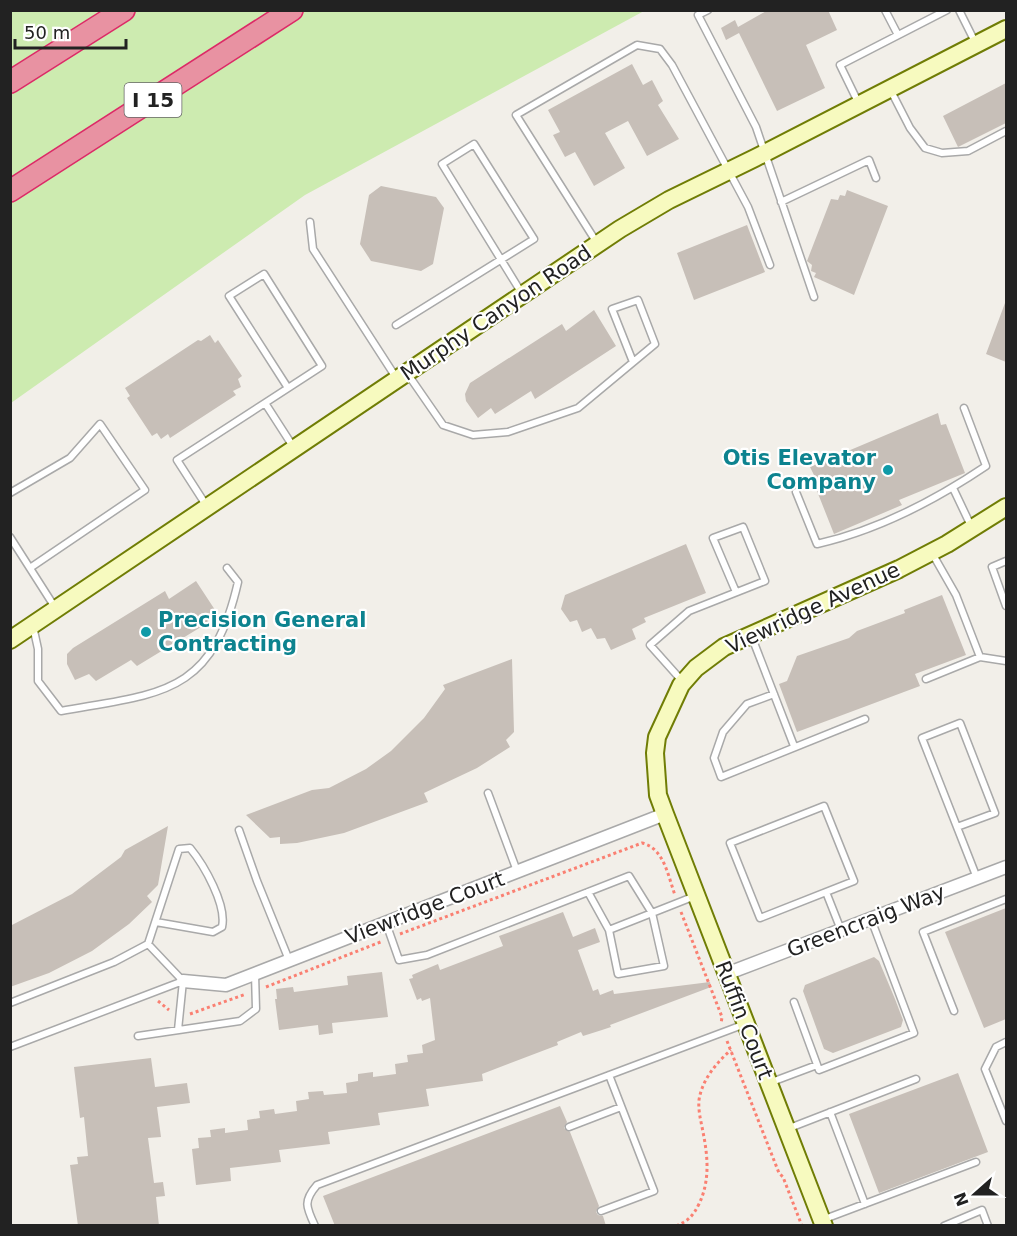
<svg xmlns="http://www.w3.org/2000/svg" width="1017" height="1236" font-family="'DejaVu Sans',sans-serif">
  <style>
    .grass { fill: #cdebb0 }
    .building { fill: #c7bfb8 }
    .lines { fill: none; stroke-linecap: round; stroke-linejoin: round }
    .lane-casing { stroke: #a9a9a9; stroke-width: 9 }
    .street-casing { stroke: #a9a9a9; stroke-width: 15 }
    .secondary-casing { stroke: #707d05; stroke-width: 20 }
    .highway-casing { stroke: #dc2a67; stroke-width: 24 }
    .path { stroke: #fa8072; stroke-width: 3; stroke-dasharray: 3 3; stroke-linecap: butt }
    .lane { stroke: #fff; stroke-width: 6 }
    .street { stroke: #fff; stroke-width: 12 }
    .secondary { stroke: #f7fabf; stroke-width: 16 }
    .highway { stroke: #e892a2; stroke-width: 21 }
    .culture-dot { fill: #0f9aa8; stroke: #fff; stroke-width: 2 }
    .labels { text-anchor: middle; stroke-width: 4.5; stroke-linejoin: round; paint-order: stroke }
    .shield { fill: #fff; stroke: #646464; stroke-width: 1.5 }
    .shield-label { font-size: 20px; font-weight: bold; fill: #222 }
    .street-label { font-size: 21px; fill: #222; stroke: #fff }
    .culture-label { font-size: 21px; font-weight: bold; fill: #0d838f; stroke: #fff; text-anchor: end }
  </style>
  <rect width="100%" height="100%" fill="#f2efe9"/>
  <!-- grass -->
  <path class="grass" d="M11,11H644L305,195L11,403Z"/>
  <!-- building -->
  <path class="building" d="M768,10H828L837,30L806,45L825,88L777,111L739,33L726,40L721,28L735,20L738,27Z
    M632,64L643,85L652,80L663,101L658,105L679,139L647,156L628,121L605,133L625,168L594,186L575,152L565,157L553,135L560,132L548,110Z
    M1006,83V123L958,147L943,116Z
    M381,186L436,197L444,208L433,264L421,271L371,261L360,244L369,195Z
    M847,190L888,206L854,295L814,277L816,273L811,271L812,265L807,261L831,199L838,200L840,195L845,196Z
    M747,225L765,272L694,300L677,253Z
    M1005,303L1006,304V362L986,354Z
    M594,310L616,346L535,399L531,391L495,414L491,408L478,418L466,401L465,394L470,383L562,324L566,331Z
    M210,335L215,343L218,340L242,376L238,379L241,387L233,391L236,395L170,438L168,434L161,439L157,433L152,436L127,398L130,396L125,388L198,340L201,341Z
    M938,413L941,425L946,424L965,473L899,500L902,505L834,534L813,481L816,479L810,467Z
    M686,544L706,593L644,618L646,622L632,629L636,639L611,650L605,638L597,639L591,628L582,632L577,620L570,622L561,609L565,595Z
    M196,581L219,616L137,666L131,660L96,681L89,674L75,680L67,664V654L73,648L165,591L169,599Z
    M942,595L966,655L915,674L920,686L797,732L779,684L787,681L797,656L849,638L857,631L905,613L904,610Z
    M512,659L514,732L506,740L510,747L477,768L424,793L428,802L344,833L297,843L280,844V837L270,838L246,815L312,790L329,788L366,769L391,751L424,718L445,689L443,685Z
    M168,826L158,885L147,896L152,902L129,924L92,951L49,973L10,987V926L72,894L121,857L125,850Z
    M1006,908V1019L984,1028L945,932Z
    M563,912L573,937L595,928L600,942L578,950L593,991L598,989L600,995L613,990L614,994L710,982L711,987L610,1025L611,1027L602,1030L583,1036L581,1032L557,1042L558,1045L482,1074L483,1081L426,1089L429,1106L378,1113L380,1125L328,1132L330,1144L279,1150L281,1162L230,1168L231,1181L196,1185L192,1149L199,1148L198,1138L211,1137L210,1130L225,1128V1133L248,1130L247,1120L260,1118L259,1111L274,1109L275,1114L297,1111L296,1101L309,1099L308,1092L323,1091L324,1095L347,1093L346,1083L358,1081V1074L373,1072V1077L396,1074L395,1064L408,1062L407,1055L423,1053L422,1045L435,1040L430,998L422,1001L421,998L417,1000L409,979L413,978L412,975L438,964L440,970L503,946L499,936Z
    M874,957L879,961L895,999L903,1020L901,1027L833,1053L824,1049L803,991L805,985Z
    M382,972L388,1017L332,1023L333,1033L319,1035L318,1025L279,1030L275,999H277L276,989L293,987L294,992L348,985L347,976Z
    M151,1058L155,1087L187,1083L190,1103L157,1107L161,1137L148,1138L154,1183L163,1182L165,1196L156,1197L159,1226H78L70,1165L78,1164L77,1157L88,1156L84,1117L80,1118L74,1067Z
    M958,1073L988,1152L879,1193L849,1114Z
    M560,1106L567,1122L564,1128L570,1132L599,1206L596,1212L598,1215L603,1216L606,1226H335L323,1196Z"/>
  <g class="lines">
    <!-- lane casing -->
    <g class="lane-casing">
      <path id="lane" d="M708,10L698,15L756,127L814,297
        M885,10L898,35
        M959,10L976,44
        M890,89L910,128L925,148L942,153L968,151L1006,131
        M859,104L840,65L947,10
        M781,202L869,160L876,178
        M310,222L313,249L397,379
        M597,243L516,115L637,45L660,49L672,65L748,207L770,265
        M396,325L534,239L474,144L442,164L521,292
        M407,373L443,425L473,435L508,432L578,408L655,344L638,300L612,309L633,362
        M265,403L322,366L264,274L229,296L288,388
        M953,488L972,528
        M796,492L817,544C879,530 934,501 986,466L964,408
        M10,493L70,458L100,424L145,490L30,568
        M206,505L177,460L265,403L294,448
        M10,537L56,609
        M1006,561L992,567L1006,606
        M33,626L38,649V681L61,711C161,693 212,696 238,582L227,568
        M751,635L794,746
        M980,657L1006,661
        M926,679L980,657L956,595L932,553
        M683,682L650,645L689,611L765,581L743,527L713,538L736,592
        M774,694L747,704L723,732L714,758L721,777L865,719
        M488,793L517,871
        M824,806L854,881L760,918L730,843Z
        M957,827L995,813L960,723L922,738L977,878
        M239,830L257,881L289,960
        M826,892L841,930
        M386,923L399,960L427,955L629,876L652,913L664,966L618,974L609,930L588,892
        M609,930L695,896
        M148,944L183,981L178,1030
        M794,1002L819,1070L914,1033L871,919
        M10,1003L114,962L148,944L179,849L190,848C204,865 227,905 222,927L213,932L156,922
        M954,1011L923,932L1006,899
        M138,1036L240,1021L256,1009L255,974
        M1006,1042L996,1047L985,1069L1006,1121
        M10,1047L183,981
        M769,1083L817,1065
        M830,1112L865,1204
        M569,1127L621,1107
        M787,1129L916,1079
        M601,1211L654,1191L609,1075
        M822,1220L976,1162
        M315,1226C306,1207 303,1201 317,1185L745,1024
        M944,1226L982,1210L988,1226"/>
    </g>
    <!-- street casing -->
    <g class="street-casing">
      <path id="street" d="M726,974L1006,867
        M183,981L226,985L665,814"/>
    </g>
    <!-- secondary casing -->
    <g class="secondary-casing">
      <path id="secondary" d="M10,640L620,229L669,200L755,158L1006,29
        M824,1226L665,814L658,795L655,753L657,737L681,685L696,668L724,647L899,569L947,544L1006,507"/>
    </g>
    <!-- highway casing -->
    <g class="highway-casing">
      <path id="highway" d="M10,82L124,10
        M10,191L292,10"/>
    </g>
    <!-- path -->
    <path class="path" d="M681,912L722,1017L721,1024
      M400,934L642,843C664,848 668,876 675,895
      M266,987L383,941
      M158,1001L169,1010
      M190,1014L246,994
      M727,1041L779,1173L783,1177L802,1226
      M676,1226C688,1221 693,1216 699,1204C710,1181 708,1157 703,1132C701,1121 698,1111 699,1100C702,1080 716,1063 731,1050"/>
    <!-- lane -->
    <use href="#lane" class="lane"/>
    <!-- street -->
    <use href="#street" class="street"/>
    <!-- secondary -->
    <use href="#secondary" class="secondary"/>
    <!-- highway -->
    <use href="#highway" class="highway"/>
  </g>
  <!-- markers -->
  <g class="culture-dot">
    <circle cx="888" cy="470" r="6"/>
    <circle cx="146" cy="632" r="6"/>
  </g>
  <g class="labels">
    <!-- shield labels -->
    <rect class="shield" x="124.5" y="83" width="57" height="34" rx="4.5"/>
    <g class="shield-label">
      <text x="153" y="107">I 15</text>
    </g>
    <!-- street labels -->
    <g class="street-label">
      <text transform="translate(496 313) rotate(-34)" y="7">Murphy Canyon Road</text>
      <text transform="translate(813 608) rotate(-25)" y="7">Viewridge Avenue</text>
      <text transform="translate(425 908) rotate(-21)" y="7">Viewridge Court</text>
      <text transform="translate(866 921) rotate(-21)" y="7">Greencraig Way</text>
      <text transform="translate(744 1020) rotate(69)" y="7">Ruffin Court</text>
    </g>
    <!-- culture labels -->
    <g class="culture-label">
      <text x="876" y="465">Otis Elevator<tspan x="876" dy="24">Company</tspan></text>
      <text x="158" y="627" text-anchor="start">Precision General<tspan x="158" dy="24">Contracting</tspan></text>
    </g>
  </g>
  <!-- border -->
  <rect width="1017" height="1236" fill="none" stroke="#222222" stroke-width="24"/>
  <!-- north arrow -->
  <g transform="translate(975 1194) rotate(249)" stroke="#ffffff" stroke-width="4.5" paint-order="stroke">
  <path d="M0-4.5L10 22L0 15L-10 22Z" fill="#222222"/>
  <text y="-9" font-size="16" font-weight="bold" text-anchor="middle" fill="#222222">N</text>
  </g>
  <!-- scale -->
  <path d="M15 39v9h111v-9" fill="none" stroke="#222222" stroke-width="3"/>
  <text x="24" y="39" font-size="18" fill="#222222" stroke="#ffffff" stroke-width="4.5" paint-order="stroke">50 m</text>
</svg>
